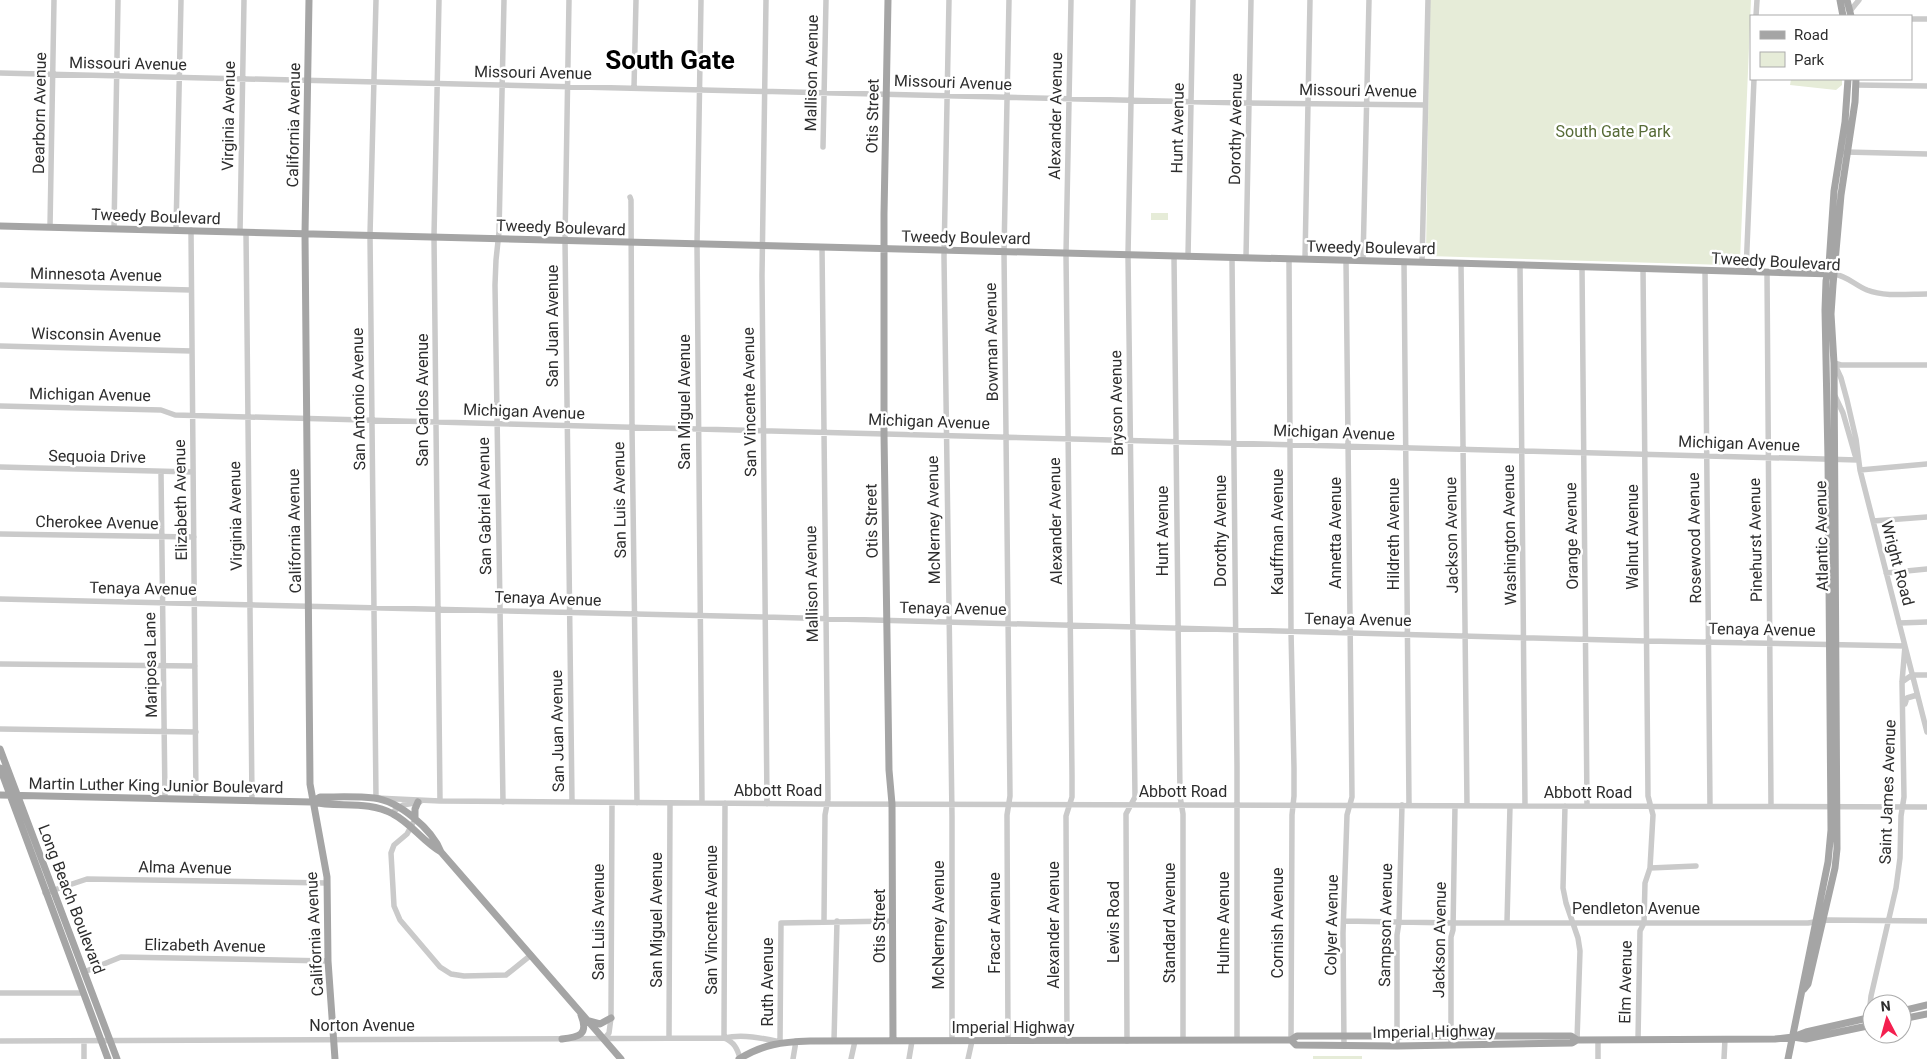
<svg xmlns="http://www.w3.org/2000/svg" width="1927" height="1059" font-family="Roboto,sans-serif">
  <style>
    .green { fill: #e6ecd8 }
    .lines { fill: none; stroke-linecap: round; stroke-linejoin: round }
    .minor { stroke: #cacaca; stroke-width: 5.5 }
    .major { stroke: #a5a5a5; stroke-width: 7 }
    .labels { text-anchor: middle; stroke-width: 5; stroke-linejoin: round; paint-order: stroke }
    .street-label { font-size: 16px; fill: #2d2d2d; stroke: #fff }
    .park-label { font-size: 16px; fill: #576b37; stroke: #fff }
    .town-label { font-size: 26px; font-weight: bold; fill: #000; stroke: #fff }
  </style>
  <rect width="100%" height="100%" fill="#fff"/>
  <!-- green -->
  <path class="green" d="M1430,0H1751L1740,261H1731L1726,265L1428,256L1426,254Z
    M1791,79H1842V85L1836,90L1790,85Z
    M1151,213H1168V220H1151Z
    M1313,1056H1362V1059H1313Z"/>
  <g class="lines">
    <!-- minor -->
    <path class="minor" d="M376,0L370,235L376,798L440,801L820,804L1927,807
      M439,0L434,236L440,801
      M569,0L565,240L572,802
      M701,0L697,244L702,803
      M766,0L762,276L767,804
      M949,0L944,257L952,816V1040
      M1850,11L1859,0
      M1756,16L1757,0
      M1911,19H1927
      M0,73L1245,103L1425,105
      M1856,85L1927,86
      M634,88L636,0
      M823,147L826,0
      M1845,152L1927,154
      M630,197L631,200L632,427L637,803
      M50,227L54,0
      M114,229L118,0
      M176,230L181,0
      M191,230L196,799
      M240,232L244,0
      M246,232L252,800
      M822,247L828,799L825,815L824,921
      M1174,256L1180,796L1183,814V1040
      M1188,257L1193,0
      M1232,258L1237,766V1040
      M1246,258L1251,0
      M1289,259L1291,631L1294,768V796L1292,815L1291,1040
      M1305,259L1310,0
      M1363,261L1369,0
      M1404,262L1409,805
      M1422,262L1428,0
      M1461,263L1467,806
      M1520,265L1525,806
      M1582,267L1587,806
      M1705,270L1710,806
      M1746,272L1754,79
      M1767,272L1771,806
      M1834,274C1847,276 1855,285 1867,290C1885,297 1908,294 1927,294
      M0,285L191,290
      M0,346L192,351
      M1834,363L1841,365H1927
      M1835,365L1841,378L1847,400L1856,439L1860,470L1927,732
      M1835,396L1843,413L1855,455L1858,460
      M0,406L161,410L175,415L1858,460
      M0,467L193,472
      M1860,470L1927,464
      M161,472L165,799
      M1873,521L1927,517
      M0,534L194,537
      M1886,573L1927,569
      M0,599L765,617L1647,641L1905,646L1902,682L1904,797L1901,816L1900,858L1896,888L1871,996L1868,1026
      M1899,623L1927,622
      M0,664L195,666
      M1902,682L1912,675H1927
      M1905,704L1907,698L1917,695
      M0,729L196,732
      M503,802L495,285L496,260L499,232L504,0
      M1565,806L1563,888L1566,903L1578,938L1580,951L1577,1040
      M391,813L403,805L420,802
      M415,819L407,834L394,845L391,853L394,906L400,920L440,967L451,974L464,976L506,975L531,955
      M1650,868L1696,866
      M45,893L87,879L327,883
      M1344,921L1453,923H1808L1828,920L1927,921
      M1507,922L1510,806
      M84,972L121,957L328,961
      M0,993H82
      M669,1038L670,803
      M724,1038L725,803
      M724,1038C734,1042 737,1048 740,1058
      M604,1039L609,1033L611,1018L612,803
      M1598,1040V1059
      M1638,1040L1640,931L1644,923L1645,883L1650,868L1653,815L1648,796L1643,268
      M0,1041L724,1038C743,1034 762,1038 780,1042L781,923L892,921
      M834,1041L837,921
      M1008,1041L1007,815L1010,796L1004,252L1009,0
      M1067,1041L1066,816L1072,797V775L1066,254L1071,0
      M1127,1041L1126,814L1135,797L1128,255L1133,0
      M1344,1045L1343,933L1347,815L1352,797L1346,260
      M1451,1045V937L1453,930L1455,806
      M1397,1046V935L1399,922L1402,805
      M84,1059V1041
      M793,1059L796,1041
      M851,1059L855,1041
      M909,1059L912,1041
      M968,1059L972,1041
      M1724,1059L1725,1039"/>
    <!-- major -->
    <path class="major" d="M309,0L305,234L310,784L327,877L328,961L335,1059
      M888,0L884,214V434L889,770L892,804L893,1041
      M1840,0L1843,16
      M1847,0L1851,16
      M0,226L1453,263L1834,274
      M0,749L117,1059
      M0,768L108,1059
      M0,795L312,802C339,808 367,800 393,814C411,823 423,842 441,852L621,1059
      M312,802L320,797C338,797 357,796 374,798C399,801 432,829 441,852
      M415,819V809L418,802
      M1804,989L1808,984L1835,868L1837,849L1834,363L1831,314L1833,285L1841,195L1855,102L1856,79
      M1902,1011L1927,1005
      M1902,1019L1927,1014
      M589,1021L600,1024L611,1018
      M1793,1037L1806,1032L1872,1017
      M562,1039C579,1037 589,1035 581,1015
      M1291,1040L1296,1045L1397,1046L1572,1043L1577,1040L1775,1039L1793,1037L1806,1039L1872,1025
      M739,1059C764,1044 781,1042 810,1041L1291,1040L1297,1036H1571L1577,1040
      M1788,1059L1828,862L1831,830L1828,459L1825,310L1826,281L1829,265L1834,191L1845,122L1848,79"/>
  </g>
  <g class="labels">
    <!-- street labels -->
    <g class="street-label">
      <text transform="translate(128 63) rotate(1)" y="6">Missouri Avenue</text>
      <text transform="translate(533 72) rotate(1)" y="6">Missouri Avenue</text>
      <text transform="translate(811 73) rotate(-89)" y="6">Mallison Avenue</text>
      <text transform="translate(953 82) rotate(2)" y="6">Missouri Avenue</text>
      <text transform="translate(1358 90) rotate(1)" y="6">Missouri Avenue</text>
      <text transform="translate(39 113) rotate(-89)" y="6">Dearborn Avenue</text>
      <text transform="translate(228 116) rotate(-89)" y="6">Virginia Avenue</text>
      <text transform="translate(872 116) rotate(-89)" y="6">Otis Street</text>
      <text transform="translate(1055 116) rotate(-89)" y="6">Alexander Avenue</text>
      <text transform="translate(293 125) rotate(-89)" y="6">California Avenue</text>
      <text transform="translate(1177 128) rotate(-89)" y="6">Hunt Avenue</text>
      <text transform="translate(1235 129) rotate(-89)" y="6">Dorothy Avenue</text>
      <text transform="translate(156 216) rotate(2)" y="6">Tweedy Boulevard</text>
      <text transform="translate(561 227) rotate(2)" y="6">Tweedy Boulevard</text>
      <text transform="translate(966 237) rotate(1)" y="6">Tweedy Boulevard</text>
      <text transform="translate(1371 247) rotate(1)" y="6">Tweedy Boulevard</text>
      <text transform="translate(1776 261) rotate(3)" y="6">Tweedy Boulevard</text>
      <text transform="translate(96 274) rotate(1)" y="6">Minnesota Avenue</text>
      <text transform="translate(552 326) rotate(-90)" y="6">San Juan Avenue</text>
      <text transform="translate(96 334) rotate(1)" y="6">Wisconsin Avenue</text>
      <text transform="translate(991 342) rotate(-91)" y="6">Bowman Avenue</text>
      <text transform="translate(90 394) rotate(1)" y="6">Michigan Avenue</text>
      <text transform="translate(358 399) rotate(-91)" y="6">San Antonio Avenue</text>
      <text transform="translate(422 400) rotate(-90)" y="6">San Carlos Avenue</text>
      <text transform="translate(684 402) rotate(-90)" y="6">San Miguel Avenue</text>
      <text transform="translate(749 402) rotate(-91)" y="6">San Vincente Avenue</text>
      <text transform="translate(1116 403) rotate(-91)" y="6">Bryson Avenue</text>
      <text transform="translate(524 411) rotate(2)" y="6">Michigan Avenue</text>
      <text transform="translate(929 421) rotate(2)" y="6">Michigan Avenue</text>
      <text transform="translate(1334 432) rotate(2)" y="6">Michigan Avenue</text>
      <text transform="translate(1739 443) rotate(2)" y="6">Michigan Avenue</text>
      <text transform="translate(97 456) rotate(1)" y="6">Sequoia Drive</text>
      <text transform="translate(180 500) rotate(-91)" y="6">Elizabeth Avenue</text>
      <text transform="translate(619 500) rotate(-91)" y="6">San Luis Avenue</text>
      <text transform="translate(484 506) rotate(-91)" y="6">San Gabriel Avenue</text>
      <text transform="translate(235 516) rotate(-91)" y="6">Virginia Avenue</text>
      <text transform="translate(933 520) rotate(-91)" y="6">McNerney Avenue</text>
      <text transform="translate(871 521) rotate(-91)" y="6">Otis Street</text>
      <text transform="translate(1055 521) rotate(-91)" y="6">Alexander Avenue</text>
      <text transform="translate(97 522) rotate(1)" y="6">Cherokee Avenue</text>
      <text transform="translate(294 531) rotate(-91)" y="6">California Avenue</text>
      <text transform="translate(1162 531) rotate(-90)" y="6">Hunt Avenue</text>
      <text transform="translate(1220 531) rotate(-90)" y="6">Dorothy Avenue</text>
      <text transform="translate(1277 532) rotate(-90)" y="6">Kauffman Avenue</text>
      <text transform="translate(1335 533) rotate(-90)" y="6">Annetta Avenue</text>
      <text transform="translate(1393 534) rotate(-90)" y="6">Hildreth Avenue</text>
      <text transform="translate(1451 535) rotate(-91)" y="6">Jackson Avenue</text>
      <text transform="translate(1509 535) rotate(-91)" y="6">Washington Avenue</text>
      <text transform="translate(1571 536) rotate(-91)" y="6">Orange Avenue</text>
      <text transform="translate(1821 536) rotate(-91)" y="6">Atlantic Avenue</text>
      <text transform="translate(1632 537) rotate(-90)" y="6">Walnut Avenue</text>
      <text transform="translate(1694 538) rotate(-91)" y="6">Rosewood Avenue</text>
      <text transform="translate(1755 540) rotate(-91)" y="6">Pinehurst Avenue</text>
      <text transform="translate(1898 563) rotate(75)" y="6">Wright Road</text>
      <text transform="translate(811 584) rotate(-91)" y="6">Mallison Avenue</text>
      <text transform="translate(143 588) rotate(1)" y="6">Tenaya Avenue</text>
      <text transform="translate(548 598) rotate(2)" y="6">Tenaya Avenue</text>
      <text transform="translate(953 608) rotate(1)" y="6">Tenaya Avenue</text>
      <text transform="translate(1358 619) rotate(1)" y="6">Tenaya Avenue</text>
      <text transform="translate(1762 629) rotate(1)" y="6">Tenaya Avenue</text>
      <text transform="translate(150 665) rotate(-91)" y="6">Mariposa Lane</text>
      <text transform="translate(557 731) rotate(-91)" y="6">San Juan Avenue</text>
      <text transform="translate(156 785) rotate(1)" y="6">Martin Luther King Junior Boulevard</text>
      <text x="778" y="796">Abbott Road</text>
      <text x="1183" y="797">Abbott Road</text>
      <text x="1588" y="798">Abbott Road</text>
      <text transform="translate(1887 792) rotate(-88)" y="6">Saint James Avenue</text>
      <text transform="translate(185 867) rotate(1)" y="6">Alma Avenue</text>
      <text transform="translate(72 899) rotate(69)" y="6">Long Beach Boulevard</text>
      <text x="1636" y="914">Pendleton Avenue</text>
      <text transform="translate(656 920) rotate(-90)" y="6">San Miguel Avenue</text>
      <text transform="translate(711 920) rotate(-90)" y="6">San Vincente Avenue</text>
      <text transform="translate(598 922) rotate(-90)" y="6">San Luis Avenue</text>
      <text transform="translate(1113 922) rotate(-90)" y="6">Lewis Road</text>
      <text transform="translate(994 923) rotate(-90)" y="6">Fracar Avenue</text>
      <text transform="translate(1169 923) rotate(-90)" y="6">Standard Avenue</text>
      <text transform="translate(1223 923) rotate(-90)" y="6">Hulme Avenue</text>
      <text transform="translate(1277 923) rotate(-90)" y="6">Cornish Avenue</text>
      <text transform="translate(938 925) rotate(-90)" y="6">McNerney Avenue</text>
      <text transform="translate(1053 925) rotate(-90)" y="6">Alexander Avenue</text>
      <text transform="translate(1331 925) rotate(-89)" y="6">Colyer Avenue</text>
      <text transform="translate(1385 925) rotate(-89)" y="6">Sampson Avenue</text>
      <text transform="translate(879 926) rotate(-90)" y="6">Otis Street</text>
      <text transform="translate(314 934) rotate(-93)" y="6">California Avenue</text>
      <text transform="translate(1439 940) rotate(-89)" y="6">Jackson Avenue</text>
      <text transform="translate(205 945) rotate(1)" y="6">Elizabeth Avenue</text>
      <text transform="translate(767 982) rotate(-90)" y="6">Ruth Avenue</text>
      <text transform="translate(1625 982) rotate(-89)" y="6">Elm Avenue</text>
      <text x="362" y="1031">Norton Avenue</text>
      <text x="1013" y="1033">Imperial Highway</text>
      <text transform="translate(1434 1031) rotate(-1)" y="6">Imperial Highway</text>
    </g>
    <!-- park labels -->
    <g class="park-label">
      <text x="1613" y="137">South Gate Park</text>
    </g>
    <!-- town labels -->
    <g class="town-label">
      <text x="670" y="69">South Gate</text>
    </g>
  </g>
  <!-- legend -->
  <rect x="1750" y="15" width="162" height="65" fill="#ffffff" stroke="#ababab"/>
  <rect x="1760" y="31" width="25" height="8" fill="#a5a5a5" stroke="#ababab"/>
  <text x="1794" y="40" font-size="15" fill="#2d2d2d">Road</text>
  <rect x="1760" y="52" width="25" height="15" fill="#e6ecd8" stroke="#ababab"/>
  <text x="1794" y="65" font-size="15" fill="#2d2d2d">Park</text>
  <!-- north arrow -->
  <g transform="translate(1887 1019) rotate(354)"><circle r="24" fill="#ffffff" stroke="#ababab"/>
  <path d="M0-4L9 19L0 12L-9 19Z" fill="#f41f4f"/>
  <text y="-8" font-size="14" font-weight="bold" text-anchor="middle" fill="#2d2d2d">N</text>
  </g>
</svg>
